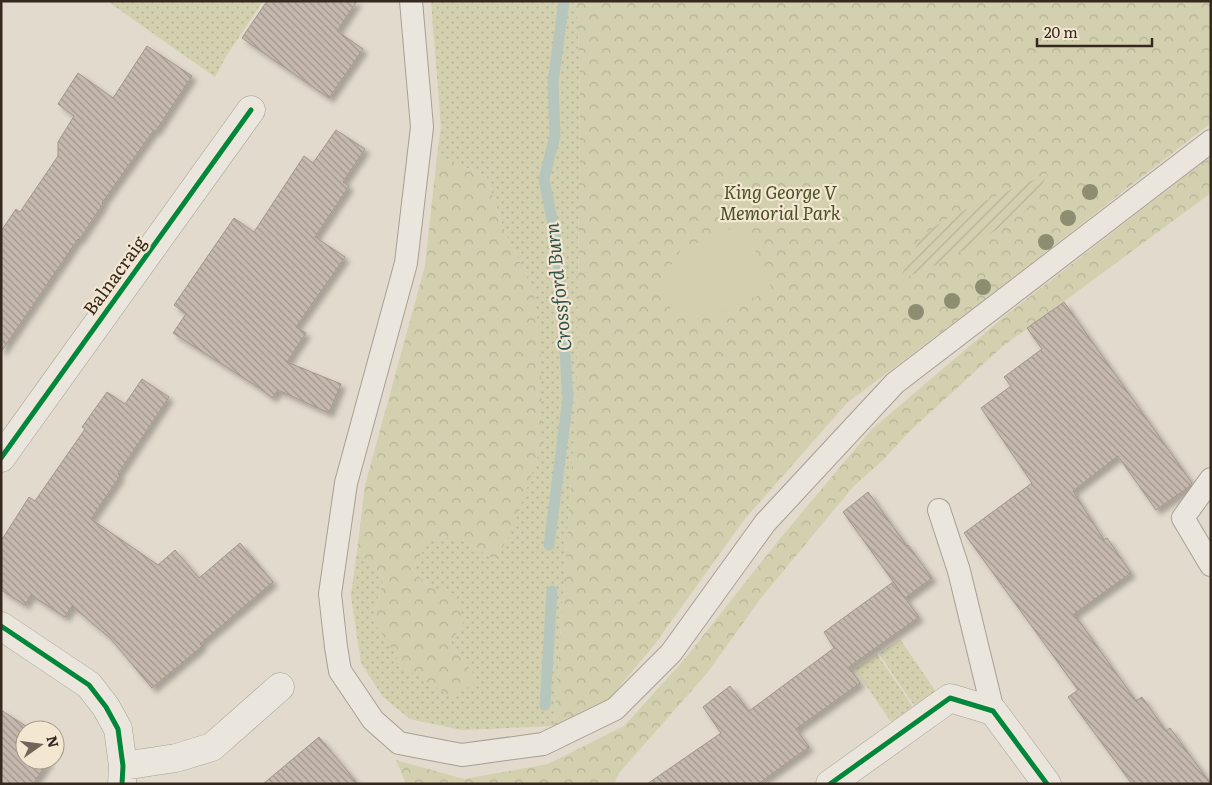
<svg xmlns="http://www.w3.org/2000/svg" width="1212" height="785" font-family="Literata,serif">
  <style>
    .grass { fill: url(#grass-dots) }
    .forest { fill: url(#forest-crowns) }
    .garden { fill: url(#garden-furrows) }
    .pitch { fill: #d3d0af }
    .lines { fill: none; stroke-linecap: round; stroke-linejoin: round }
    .stream { stroke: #b7c6bc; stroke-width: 11 }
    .building { fill: url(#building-back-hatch); stroke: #a2968c; filter: url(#shadow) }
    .lane-casing { stroke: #a79f95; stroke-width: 24 }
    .street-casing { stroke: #a79f95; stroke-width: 29 }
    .lane { stroke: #eae5dd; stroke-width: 22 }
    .street { stroke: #eae5dd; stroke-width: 28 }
    .cycleway-casing { stroke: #f3e7d2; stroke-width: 8 }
    .cycleway { stroke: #00873e; stroke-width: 5 }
    .tree { fill: #8d8e71 }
    .labels { text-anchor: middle; stroke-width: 4.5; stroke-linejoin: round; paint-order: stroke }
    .park-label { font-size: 18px; font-style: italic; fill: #485026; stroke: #f3e7d2 }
    .street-label { font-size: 18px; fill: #35281e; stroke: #f3e7d2 }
    .water-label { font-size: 19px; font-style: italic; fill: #2e544f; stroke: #f3e7d2 }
  </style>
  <defs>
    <pattern id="grass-dots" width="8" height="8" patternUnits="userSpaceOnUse" patternTransform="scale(1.25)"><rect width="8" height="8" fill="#d3d0af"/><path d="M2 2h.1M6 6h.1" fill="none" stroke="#b6b396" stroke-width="1.8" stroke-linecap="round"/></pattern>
    <pattern id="forest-crowns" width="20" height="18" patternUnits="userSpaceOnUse" patternTransform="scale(1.25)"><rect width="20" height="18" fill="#d3d0af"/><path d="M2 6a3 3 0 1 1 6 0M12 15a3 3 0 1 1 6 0" fill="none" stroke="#b6b396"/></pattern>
    <pattern id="garden-furrows" width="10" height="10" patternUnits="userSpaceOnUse" patternTransform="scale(1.25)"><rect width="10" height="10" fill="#d3d0af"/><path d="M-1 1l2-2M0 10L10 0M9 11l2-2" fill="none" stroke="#b6b396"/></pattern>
    <pattern id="building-back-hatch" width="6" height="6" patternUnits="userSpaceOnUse" patternTransform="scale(1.25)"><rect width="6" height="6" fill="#c5b8ad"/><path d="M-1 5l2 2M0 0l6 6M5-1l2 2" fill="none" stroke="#a1968c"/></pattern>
    <filter id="shadow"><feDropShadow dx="4.5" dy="4.5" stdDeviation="2.5" flood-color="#0004"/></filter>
  </defs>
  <rect width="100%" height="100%" fill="#e2dacc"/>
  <!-- grass -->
  <path class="grass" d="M107,1H263L227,55L215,77Z
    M431,1H577L580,92L577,395L554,726L462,730L410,719L383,697L361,663L351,596L357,551L384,578L372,619L478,680L450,644L463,622L412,569L429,540L455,537L496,560L514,526L533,287L506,235L486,176L437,155L441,127Z
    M900,639L936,692L915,707L879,654Z
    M877,654L913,707L891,722L855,669Z"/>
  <!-- forest -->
  <path class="forest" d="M577,1H1211V123L989,296L847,403L744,520L655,644L609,699L554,726L577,395L580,92Z
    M437,155L486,176L506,235L533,287L540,339L542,445L514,526L496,560L455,537L429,541L412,569L430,588L456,594L463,622L450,644L478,680L454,698L404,668L372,619L384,578L357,551L365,485L425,266Z
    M1211,156V193L1002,347L910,431L882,461L853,487L761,598L708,672L619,773L614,784H406L396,760L464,779L548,764L624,726L683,661L778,541L871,430L1006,315Z"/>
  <!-- garden -->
  <path class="garden" d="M1049,173L1025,212L946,261L899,280L922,235L951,216Z"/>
  <!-- pitch -->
  <path class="pitch" d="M743,223L772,289L730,309L704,316L674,319L661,280L681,250Z"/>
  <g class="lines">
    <!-- stream -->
    <path class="stream" d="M549,545L568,398L558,250L544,179L555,136L553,82L564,1
      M545,705L552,591"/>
  </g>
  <!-- building -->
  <path class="building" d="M267,1H357L337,31L363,49L329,98L242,38Z
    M147,46L192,76L156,131L154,130L102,203L103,204L79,240L78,239L1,352V231L16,209L20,212L58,156V142L74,116L58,104L78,73L113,98Z
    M336,130L365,149L343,182L349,186L315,237L345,257L296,327L306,333L287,362L341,384L329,413L278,390L272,398L261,389L173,333L186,314L174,305L234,218L254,232L304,156L313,163Z
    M1064,302L1192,483L1190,486L1156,510L1118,456L1073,491L1104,540L1107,538L1131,573L1074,614L1136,701L1142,697L1166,731L1170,728L1211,784H1132L1068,697L1078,690L964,533L1032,483L981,408L1011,386L1004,377L1042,349L1027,328Z
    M142,379L169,397L118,474L120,476L91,519L158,565L175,550L199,578L240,543L273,582L200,644L202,646L152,688L110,638L72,606L65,617L31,595L25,605L1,590V541L29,497L35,501L85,429L82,427L107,392L125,404Z
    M868,492L907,546L908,545L932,578L905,598L843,512Z
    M893,582L919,617L849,667L860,683L796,729L809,747L758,784H647L721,733L703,707L730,686L749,711L834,648L824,632Z
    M1,710L32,730H25V760H49L33,784H1Z
    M319,737L358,784H263Z"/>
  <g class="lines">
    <!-- lane casing -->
    <g class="lane-casing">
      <path id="lane" d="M411,1L422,127L406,263L346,483L330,594L336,647L340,671L373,720L399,743L462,755L543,744L615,709L671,653L765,523L895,383L1211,141
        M1211,479L1183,518L1211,565
        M939,510L959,571L993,711"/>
    </g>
    <!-- street casing -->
    <g class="street-casing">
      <path id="street" d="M1,458L251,110
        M1,626L89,685L106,707L118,729L123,766L122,784
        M123,766L176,758L212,747L280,687
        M830,784L950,698L993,711L1047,784"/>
    </g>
    <!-- lane -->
    <use href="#lane" class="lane"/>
    <!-- street -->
    <use href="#street" class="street"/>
    <!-- cycleway casing -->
    <g class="cycleway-casing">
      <path id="cycleway" d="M1,458L251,110
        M1,626L89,685L106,707L118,729L123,766L122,784
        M830,784L950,698L993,711L1047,784"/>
    </g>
    <!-- cycleway -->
    <use href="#cycleway" class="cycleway"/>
  </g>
  <!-- trees -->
  <g class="tree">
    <circle cx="1090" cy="192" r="8"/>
    <circle cx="1068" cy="218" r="8"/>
    <circle cx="1046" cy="242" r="8"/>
    <circle cx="983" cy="287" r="8"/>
    <circle cx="952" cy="301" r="8"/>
    <circle cx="916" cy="312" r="8"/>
  </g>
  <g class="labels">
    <!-- park labels -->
    <g class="park-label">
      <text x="780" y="199">King George V<tspan x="780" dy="21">Memorial Park</tspan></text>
    </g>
    <!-- street labels -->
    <g class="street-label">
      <text transform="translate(115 276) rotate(-54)" y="6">Balnacraig</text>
    </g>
    <!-- water labels -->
    <g class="water-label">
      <text transform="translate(558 287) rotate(-96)" y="7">Crossford Burn</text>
    </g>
  </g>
  <!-- border -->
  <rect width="1212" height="785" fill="none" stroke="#35281e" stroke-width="5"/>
  <!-- north arrow -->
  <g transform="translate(40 745) rotate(76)"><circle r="24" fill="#f3e7d2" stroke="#a79b8a"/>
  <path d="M0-4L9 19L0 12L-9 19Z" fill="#72665b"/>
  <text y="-8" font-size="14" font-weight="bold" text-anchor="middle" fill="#35281e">N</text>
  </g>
  <!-- scale -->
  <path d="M1037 38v8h115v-8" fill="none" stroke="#35281e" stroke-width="2.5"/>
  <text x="1044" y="38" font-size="15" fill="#35281e" stroke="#f3e7d2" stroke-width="4" paint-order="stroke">20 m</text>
</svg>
